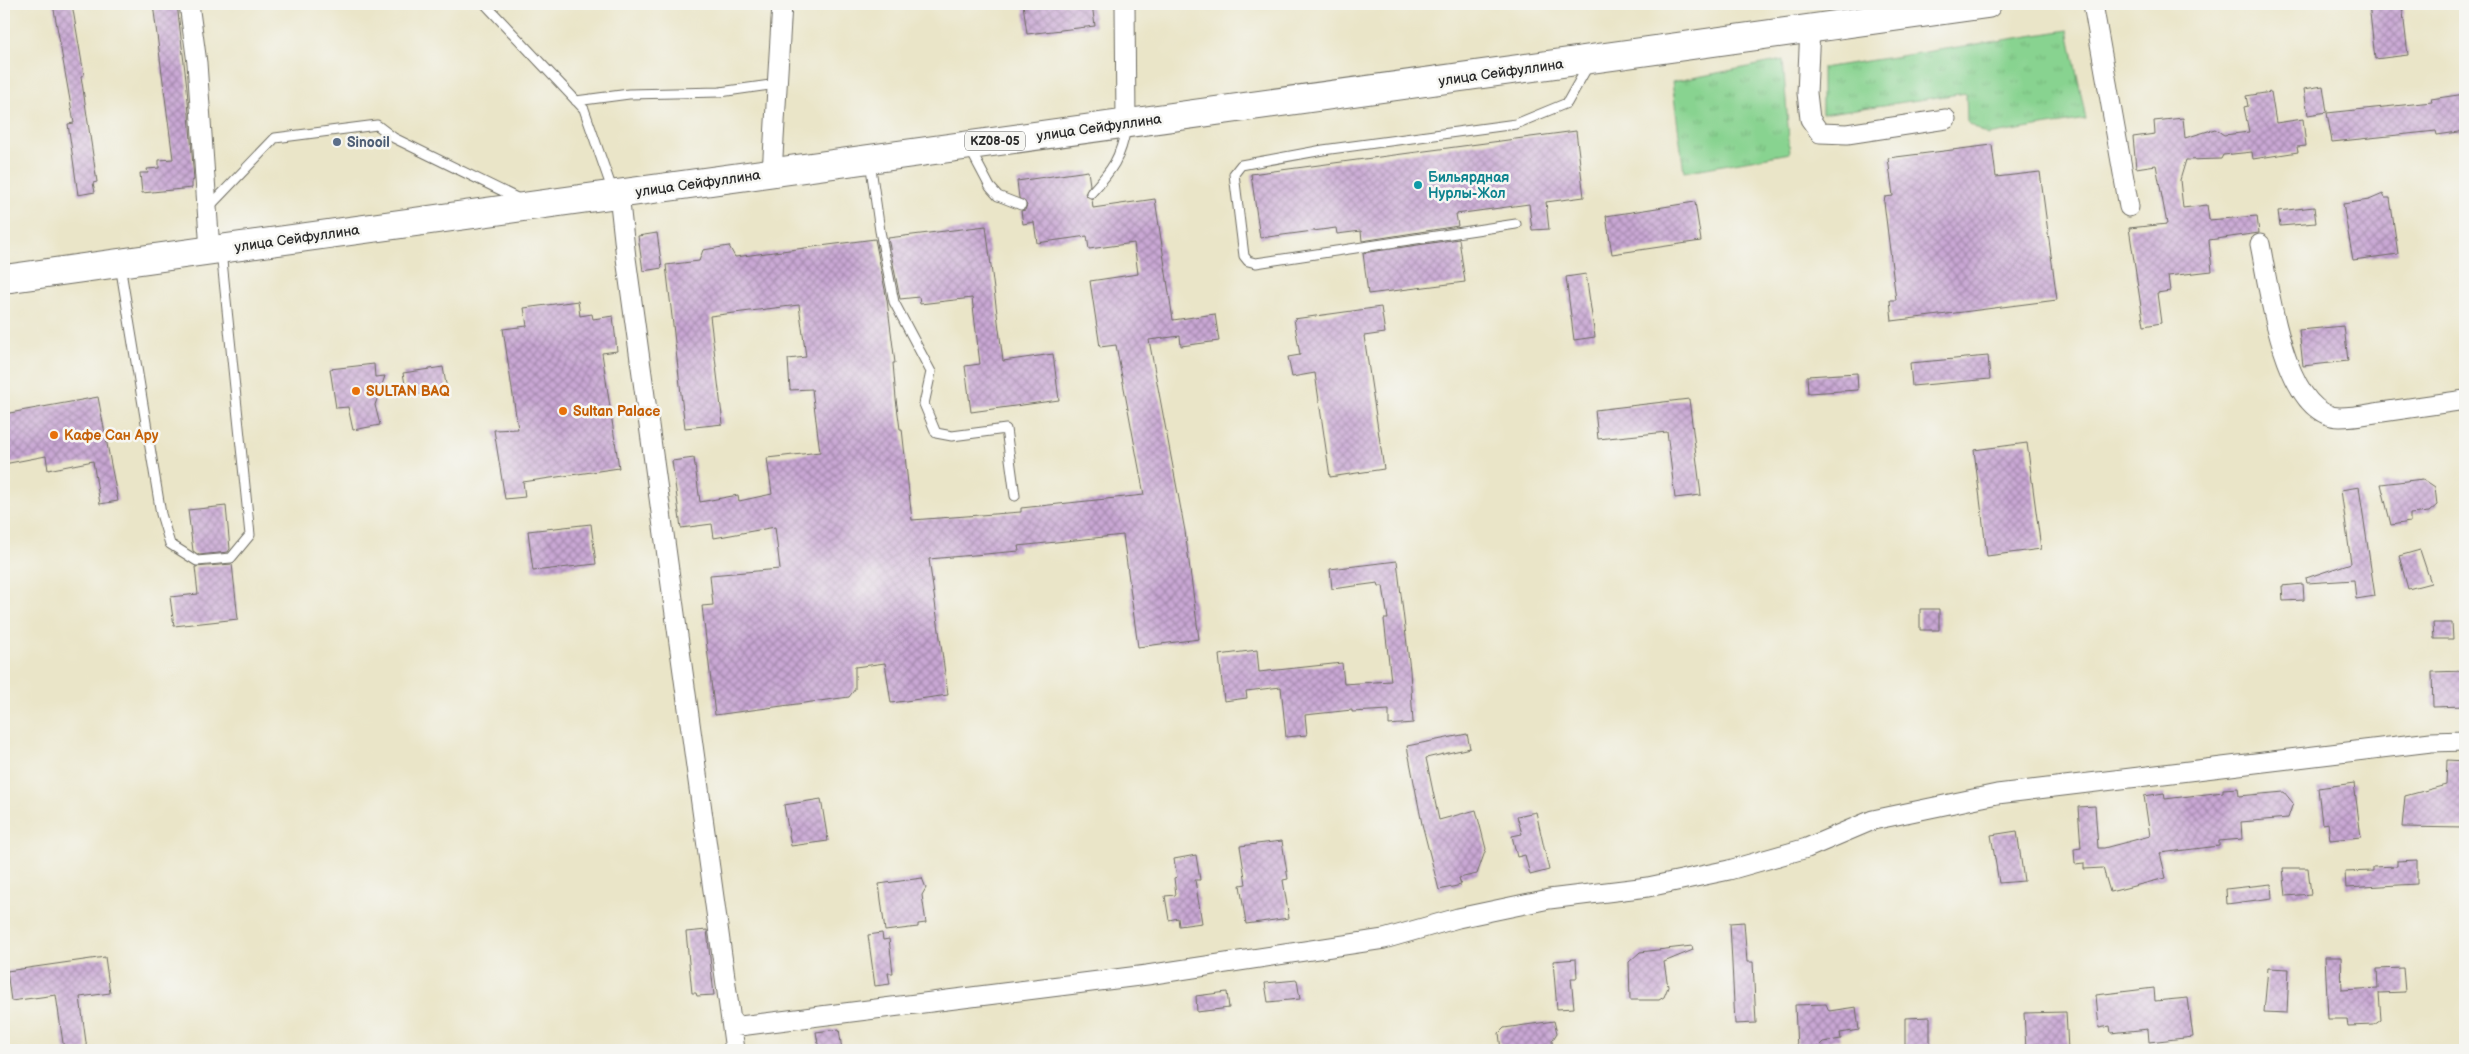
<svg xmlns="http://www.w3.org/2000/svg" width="2469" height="1054" font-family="'Balsamiq Sans',sans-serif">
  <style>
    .grass { fill: url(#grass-tufts); stroke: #5a7f5e }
    .building { fill: url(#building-cross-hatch) }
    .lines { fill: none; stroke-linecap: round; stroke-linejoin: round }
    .service-casing { stroke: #6e6c62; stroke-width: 11 }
    .minor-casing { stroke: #6e6c62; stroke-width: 21 }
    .primary-casing { stroke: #6e6c62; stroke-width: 30 }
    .service { stroke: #fff; stroke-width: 9 }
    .minor { stroke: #fff; stroke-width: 19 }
    .primary { stroke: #fff; stroke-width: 28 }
    .service-dot { fill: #5c6f8a; stroke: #f6f6f2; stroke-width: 2 }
    .culture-dot { fill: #0f9aa8; stroke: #f6f6f2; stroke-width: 2 }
    .food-dot { fill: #e8710a; stroke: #f6f6f2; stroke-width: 2 }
    .labels { text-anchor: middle; stroke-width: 5; stroke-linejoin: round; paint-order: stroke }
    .shield { fill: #f6f6f2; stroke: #686867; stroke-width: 1 }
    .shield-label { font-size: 12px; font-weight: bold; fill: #2b2b2b }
    .street-label { font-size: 14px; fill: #2b2b2b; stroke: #f6f6f2 }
    .service-label { font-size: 14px; font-weight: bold; fill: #4e5e75; stroke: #f6f6f2; text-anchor: start }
    .culture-label { font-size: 14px; font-weight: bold; fill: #0d838f; stroke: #f6f6f2; text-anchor: start }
    .food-label { font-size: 14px; font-weight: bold; fill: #c56008; stroke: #f6f6f2; text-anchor: start }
  </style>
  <defs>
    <pattern id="grass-tufts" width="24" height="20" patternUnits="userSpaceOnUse" patternTransform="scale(1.25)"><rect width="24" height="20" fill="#88d390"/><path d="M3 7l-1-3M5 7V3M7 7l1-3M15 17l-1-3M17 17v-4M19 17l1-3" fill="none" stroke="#76b57c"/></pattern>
    <pattern id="building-cross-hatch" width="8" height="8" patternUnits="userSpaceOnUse" patternTransform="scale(1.25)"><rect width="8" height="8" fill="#c9a7d4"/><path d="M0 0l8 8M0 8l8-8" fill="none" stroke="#a388ac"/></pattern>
  </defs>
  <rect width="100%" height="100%" fill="#f6f6f2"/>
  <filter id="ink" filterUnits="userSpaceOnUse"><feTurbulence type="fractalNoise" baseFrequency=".02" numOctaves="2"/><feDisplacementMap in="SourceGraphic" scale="10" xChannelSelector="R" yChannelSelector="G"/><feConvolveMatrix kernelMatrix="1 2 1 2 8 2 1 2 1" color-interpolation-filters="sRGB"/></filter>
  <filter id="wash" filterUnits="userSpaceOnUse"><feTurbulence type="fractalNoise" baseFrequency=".0096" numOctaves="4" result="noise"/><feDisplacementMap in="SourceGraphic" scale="20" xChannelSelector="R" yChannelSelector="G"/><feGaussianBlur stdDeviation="1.12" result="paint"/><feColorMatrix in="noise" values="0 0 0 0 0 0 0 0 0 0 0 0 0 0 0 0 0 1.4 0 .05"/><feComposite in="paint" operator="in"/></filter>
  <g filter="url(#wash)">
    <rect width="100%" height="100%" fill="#eae5c8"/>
    <!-- grass -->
    <path class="grass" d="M2068,30L2086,119L1987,135L1967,122L1966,93L1822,114V68Z
      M1783,60L1790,153L1684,172L1672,82Z"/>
    <g id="blocks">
      <!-- building -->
      <path class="building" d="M53,4H72L84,75L81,76L97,182L93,183L95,192L78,195L68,124L74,123Z
        M153,4H177L187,88L194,180L192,181V188L142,193L140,173H148L147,169L159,168V160L173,159Z
        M1023,4H1092L1095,26L1027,34Z
        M2369,4H2402L2408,55L2375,59Z
        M2323,86L2327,112L2308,115L2304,89Z
        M2271,92L2276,123L2303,119L2306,146L2297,147L2298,152L2253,159L2252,152L2223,155L2221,159L2186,160L2180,180L2183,208L2207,205L2209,220L2257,216L2259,233L2209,240L2212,271L2168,276L2170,291L2157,293L2161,323L2144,326L2129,228L2167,224L2156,165L2136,168L2133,137L2155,134L2154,121L2183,118L2185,138L2215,129L2224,135L2249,132L2244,107L2248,106L2246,96Z
        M2465,94V131L2437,135L2436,131L2332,142L2327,113L2432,102L2431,99Z
        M1576,131L1584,197L1546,202L1549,229L1532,230L1529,204L1456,214L1458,226L1362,241L1361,231L1337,234L1336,228L1260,238L1251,174Z
        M1992,145L1996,177L2040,172L2057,300L1892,321L1890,300H1896L1884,202L1885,197L1893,196L1888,158Z
        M1088,171L1090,185L1085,194L1092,199L1093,208L1155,199L1173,320L1215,314L1219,341L1181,346L1180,336L1149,340L1185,531L1199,639L1138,647L1123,535L1018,546L1019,551L929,559L948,695L891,703L885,663L855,667V689L849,697L715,715L702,606L713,605L710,575L780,569L775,527L714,538L712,524L681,528L672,461L694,458L700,502L738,495L739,501L772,494L767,458L820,452L812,389L790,390L788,359L806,357L799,305L710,316L723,424L685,428L666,265L699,261L703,250L729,246L735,257L875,239L887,300L895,363H893L896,399L900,429H902L912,520L1021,512V508L1144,495L1116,345L1100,347L1090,281L1138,274L1134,243L1089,249L1087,236L1037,243L1034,222L1023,224L1021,211L1025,210L1027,205L1019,198L1017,181Z
        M2383,194L2385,198H2390L2398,254L2353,260L2343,204L2369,200Z
        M1695,202L1701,241L1612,254L1606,216Z
        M2314,207L2316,223L2280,226L2278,211Z
        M986,226L1003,361L1053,354L1059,400L971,412L965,366L980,364L972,298L920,304L919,297L900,299L888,238Z
        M657,233L662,268L643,271L638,236Z
        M1459,239L1465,282L1368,294L1363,253Z
        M1586,274L1595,337L1574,340L1566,277Z
        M578,301L580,316L592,314L593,319L613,316L617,351L602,353L619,468L523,482L525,497L505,499L494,430L518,429L503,329L527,326L524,308Z
        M1381,307L1385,333L1364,336L1384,469L1330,477L1315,373L1292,377L1288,357L1300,355L1294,319Z
        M2344,326L2348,361L2303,366L2299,330Z
        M1988,356L1990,379L1912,386L1910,363Z
        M374,364L375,377L385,376L375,405L380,425L353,430L348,407L336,408L330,369Z
        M443,367L447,390L407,396L403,373Z
        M1857,373L1858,390L1808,393L1807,376Z
        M98,397L118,501L100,504L93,461L48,470L46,456L4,464V414Z
        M1689,399L1701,495L1675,498L1667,432L1598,439L1595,410Z
        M2027,443L2041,549L1987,556L1974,450Z
        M2423,479L2435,487L2437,505L2429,512L2410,514V522L2391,525L2381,484Z
        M2359,487L2375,596L2356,599L2354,580L2307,583L2306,578L2351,563L2341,490Z
        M226,506L230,549L228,552L199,555L193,551L188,510Z
        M591,524L596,564L533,571L528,531Z
        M2420,550L2431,583L2408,589L2399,556Z
        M1397,561L1410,670L1413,723L1389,725V710L1352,712V710L1305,715L1307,735L1286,737L1281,687L1246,691L1247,698L1224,701L1219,655L1257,650L1259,672L1342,663L1344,684L1391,681L1384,619H1388L1383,586H1379L1378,583L1332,589L1330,569Z
        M232,564L238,619L174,626L170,597L198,594L195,567Z
        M2303,584L2304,600L2283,601L2282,586Z
        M1920,609H1939V630H1920Z
        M2433,623H2452L2453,639H2434Z
        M2465,671V706L2433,707L2432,672Z
        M1467,734L1470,748L1426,758L1439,820L1476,810L1486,849L1477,874L1459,878L1461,885L1439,890L1422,824L1407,746Z
        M2447,760L2465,761V828L2402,827L2405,796L2446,785Z
        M2354,783L2361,837L2330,840L2328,823L2322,824L2318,788Z
        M2238,788L2239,796L2284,792L2293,803L2288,818L2241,822L2242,839L2219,841V846L2160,853L2166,878L2110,892L2103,868L2084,869V863L2075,864L2074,849L2081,848L2078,807L2095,806L2098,848H2104L2150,836L2144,796L2164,793L2165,799L2223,792V789Z
        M821,799L828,841L791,846L784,805Z
        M1536,812L1549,870L1530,875L1525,855L1517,857L1512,836L1522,834L1517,816Z
        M2017,831L2024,881L1999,883L1991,835Z
        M1282,841L1288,879L1283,880L1289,918L1246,924L1240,885L1246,884L1240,846Z
        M1196,855L1200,880H1195L1202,923L1179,926L1178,918L1169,920L1165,896L1176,895L1174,878L1177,877L1174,859Z
        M2417,860V884L2346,888L2345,872L2373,871V867L2397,866V861Z
        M2283,868H2308L2311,894L2286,896Z
        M922,878L926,888L922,895L926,923L918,924V927L885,931L879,884Z
        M2271,884L2272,898L2227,904L2226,889Z
        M1744,922L1747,962H1753L1756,1023L1735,1024L1730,923Z
        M707,930L714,995L697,996L696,993H692L686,932Z
        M882,933L883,940L889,939L893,973H888L890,984L875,986L868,935Z
        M1692,946L1693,950L1664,962L1668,987L1664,997L1659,1000H1630L1629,962L1640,952Z
        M105,957L110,993L80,997L87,1050H64L56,995L11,1001L7,971Z
        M2325,957H2341L2342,990L2378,988L2377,969L2403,968L2405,992L2379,993L2381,1020L2374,1025L2348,1026L2347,1019H2328Z
        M1576,959L1577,978H1571L1574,1008L1557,1009L1553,961Z
        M2268,968L2289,969L2287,1013L2264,1012Z
        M1297,980L1300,999L1268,1002L1265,983Z
        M2154,988L2155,1001L2188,998L2193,1037L2149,1042L2148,1029L2111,1033L2110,1026L2099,1028L2096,995Z
        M1227,992L1229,1008L1197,1012L1196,996Z
        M1826,1004L1829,1011L1856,1007L1859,1030L1840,1033L1841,1039L1823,1042L1815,1050H1797L1795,1005Z
        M2066,1012L2068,1050H2026L2024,1013Z
        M1930,1017V1050H1905V1018Z
        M1554,1021L1557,1033L1552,1041L1553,1050H1501L1499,1033L1504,1028Z
        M839,1029L842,1050H819L816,1032Z"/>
    </g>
  </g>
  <g filter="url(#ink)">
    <use href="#blocks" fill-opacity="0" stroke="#6e6c62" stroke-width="1"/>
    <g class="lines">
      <!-- service casing -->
      <g class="service-casing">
        <path id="service" d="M485,4L584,109L613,192
          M576,101L629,94L720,92L777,84
          M970,149L990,187L998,196L1021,205
          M870,161L880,231L894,302L931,372L924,404L936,433L952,436L1006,429L1015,496
          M1091,193C1112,170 1121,158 1126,127
          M209,207L275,138L377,125L394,138L519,199
          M1516,224L1256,263L1248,261L1244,256L1234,174L1241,165L1323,150L1516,124L1567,103L1589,64
          M120,265L161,514L170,544L197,561L231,558L250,535L221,251"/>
      </g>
      <!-- minor casing -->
      <g class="minor-casing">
        <path id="minor" d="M189,4L197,63L210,250
          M1125,4L1126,123
          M2093,4L2129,207
          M1810,28L1807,93L1810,119L1820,133L1847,134L1946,119
          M772,173L782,4
          M619,194L626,258L735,1050
          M2260,244C2269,287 2284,417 2340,417C2354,417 2368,414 2382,412C2410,408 2437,404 2465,400
          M732,1027L1147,975L1384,939L1458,918L1549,899L1648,887L1729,870L1807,848L1873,820L1997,794L2431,742L2465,741"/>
      </g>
      <!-- primary casing -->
      <g class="primary-casing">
        <path id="primary" d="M4,279L1987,4"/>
      </g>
      <!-- service -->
      <use href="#service" class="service"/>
      <!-- minor -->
      <use href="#minor" class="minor"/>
      <!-- primary -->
      <use href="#primary" class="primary"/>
    </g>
  </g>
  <!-- markers -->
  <circle class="service-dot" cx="337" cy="142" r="5"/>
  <circle class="culture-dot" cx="1418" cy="185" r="5"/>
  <g class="food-dot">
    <circle cx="356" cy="391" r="5"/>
    <circle cx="563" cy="411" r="5"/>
    <circle cx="54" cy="435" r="5"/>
  </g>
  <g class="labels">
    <!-- shield labels -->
    <rect class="shield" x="965" y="131.5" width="60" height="19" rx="4"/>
    <g class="shield-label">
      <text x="995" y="145">KZ08-05</text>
    </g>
    <!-- street labels -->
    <g class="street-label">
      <text transform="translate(1501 72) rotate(-8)" y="5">улица Сейфуллина</text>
      <text transform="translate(1099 127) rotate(-8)" y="5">улица Сейфуллина</text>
      <text transform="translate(698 183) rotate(-8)" y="5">улица Сейфуллина</text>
      <text transform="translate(297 238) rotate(-8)" y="5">улица Сейфуллина</text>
    </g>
    <!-- service labels -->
    <g class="service-label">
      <text x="347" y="147">Sinooil</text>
    </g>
    <!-- culture labels -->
    <g class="culture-label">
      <text x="1428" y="182">Бильярдная<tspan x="1428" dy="16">Нурлы-Жол</tspan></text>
    </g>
    <!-- food labels -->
    <g class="food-label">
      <text x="366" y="396">SULTAN BAQ</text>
      <text x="573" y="416">Sultan Palace</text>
      <text x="64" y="440">Кафе Сан Ару</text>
    </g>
  </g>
  <!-- margin -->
  <rect width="2469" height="1054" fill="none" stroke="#f6f6f2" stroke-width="20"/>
</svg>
